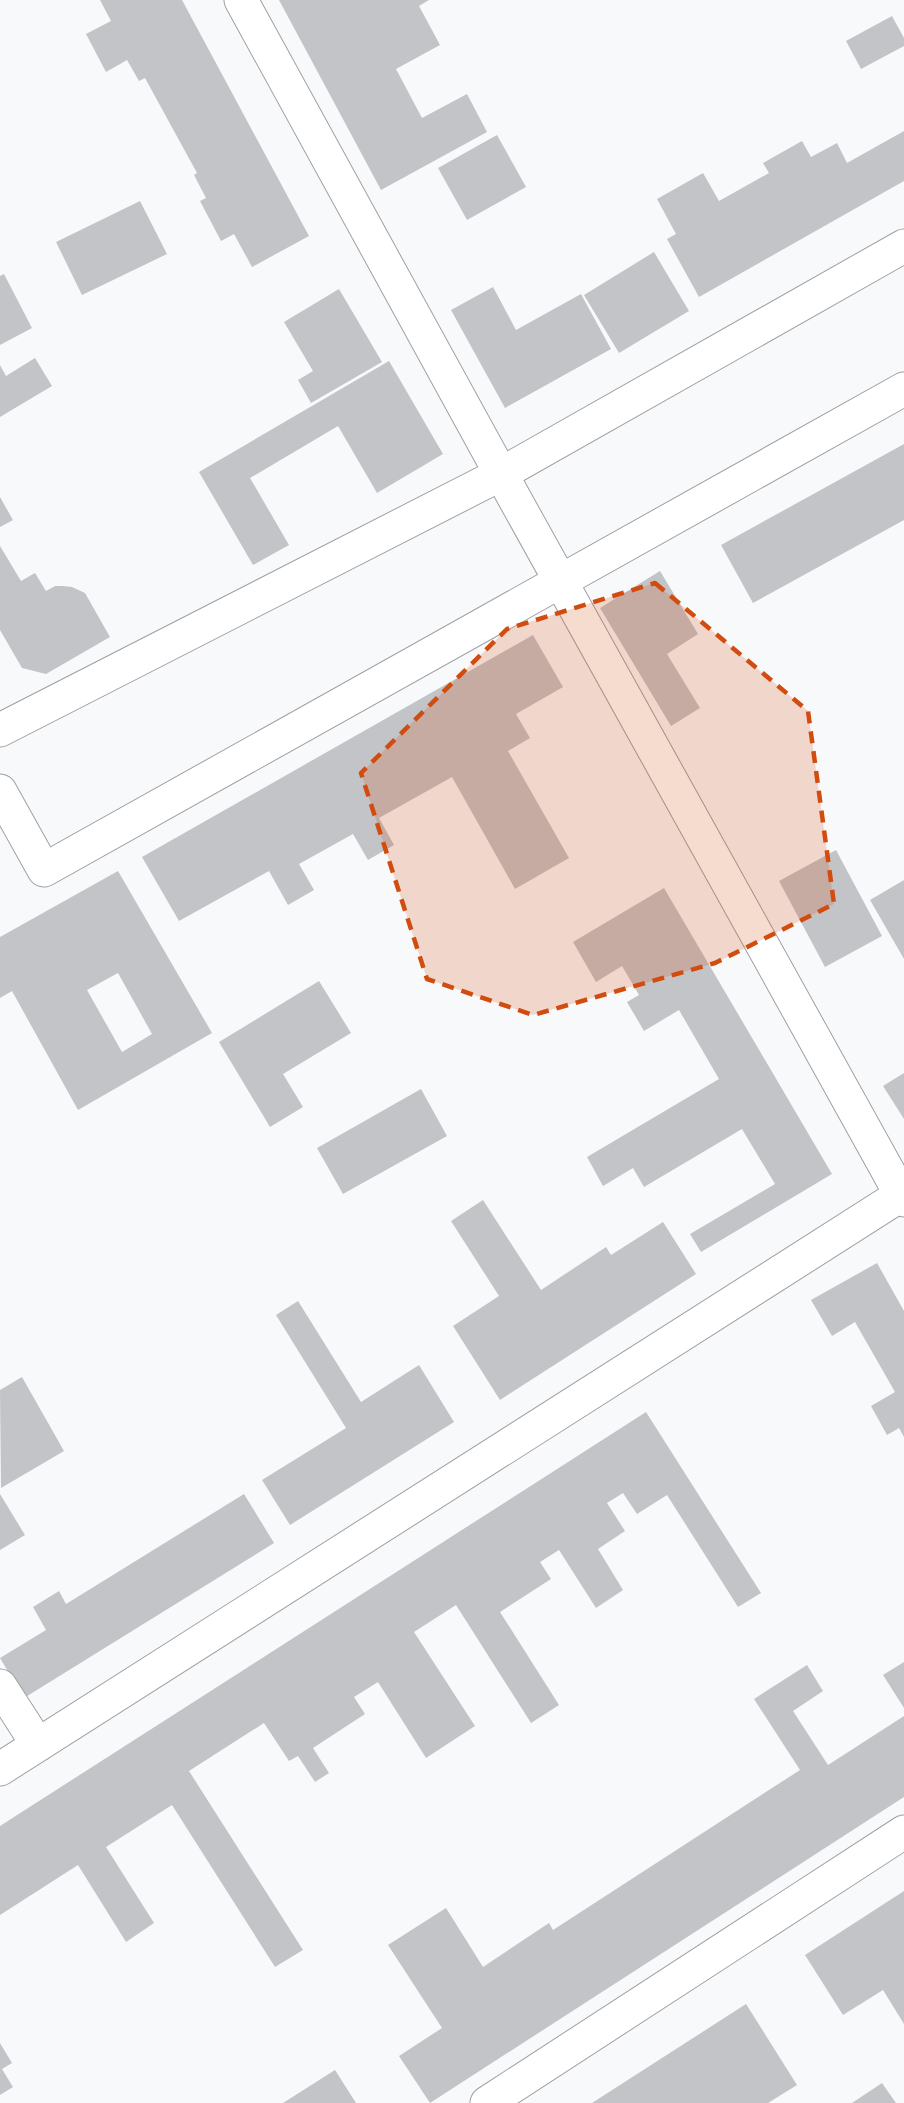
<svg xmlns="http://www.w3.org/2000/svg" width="904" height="2103" font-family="'PT Sans Narrow',sans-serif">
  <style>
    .building { fill: #c3c4c7; fill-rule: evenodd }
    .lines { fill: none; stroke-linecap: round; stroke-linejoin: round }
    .minor-casing { stroke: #a0a0a3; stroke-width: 35 }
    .minor { stroke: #fff; stroke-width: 33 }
    .marked { fill: #d24c10; fill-opacity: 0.2; stroke: #d24c10; stroke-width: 4.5; stroke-dasharray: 12 8; stroke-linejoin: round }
  </style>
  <rect width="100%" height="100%" fill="#f8f9fb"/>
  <!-- building -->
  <path class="building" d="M100,0H182L309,236L252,267L234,234L221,241L200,201L206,198L194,175L197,173L145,78L139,81L127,60L106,72L86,34L111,21Z
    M279,0H429L419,6L440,45L396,69L422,118L467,94L487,132L381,190Z
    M892,16L904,38V46L861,69L846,41Z
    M904,131V181L699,297L667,239L676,234L657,199L703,173L719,201L769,173L763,163L802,141L811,157L837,143L847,163Z
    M497,135L526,187L467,220L438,168Z
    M140,201L167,254L82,295L56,242Z
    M654,252L689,311L619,353L584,295Z
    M4,274L32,328L0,345V276Z
    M493,287L516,330L581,294L611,349L505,408L451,310Z
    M339,289L382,362L311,403L298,380L313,371L284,322Z
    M35,358L52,386L0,417V365L6,376Z
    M389,361L443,454L377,493L338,426L250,478L289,545L253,565L199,472Z
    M904,444V520L753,603L721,545Z
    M0,497L13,520L0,527Z
    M0,546L21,581L35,573L46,591L55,586H62L72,587L85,593L110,637L46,674L22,668L0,630Z
    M660,571L698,634L667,654L700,708L671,726L600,608Z
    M533,635L563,687L516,714L530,738L508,751L569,858L515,889L452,777L379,818L394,845L368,860L353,834L299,864L314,890L288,905L269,871L179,921L142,857Z
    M836,850L882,936L825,967L779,881Z
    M118,871L212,1033L78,1110L12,991L0,998V937ZM118,973L152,1034L122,1052L87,990Z
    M904,880V959L870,900Z
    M664,888L832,1174L701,1252L690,1234L775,1184L742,1129L644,1187L633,1168L603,1186L587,1157L719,1079L679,1010L644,1031L627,1002L639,995L622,966L596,982L573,942Z
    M319,981L351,1033L283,1074L303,1107L270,1127L219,1042Z
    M904,1073V1119L883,1086Z
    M421,1089L447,1136L343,1194L317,1148Z
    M483,1200L541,1290L606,1247L611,1255L663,1222L696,1274L500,1400L453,1326L499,1296L451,1221Z
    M877,1263L904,1311V1437L899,1428L887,1435L871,1406L895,1392L855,1322L832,1336L811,1300Z
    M298,1301L361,1402L419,1365L454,1422L290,1525L262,1480L346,1428L276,1315Z
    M22,1377L64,1451L1,1488L0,1390Z
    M646,1412L761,1593L738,1607L667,1495L637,1514L623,1493L607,1503L625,1531L598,1549L623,1590L596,1608L559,1550L540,1562L551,1579L500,1612L559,1705L531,1723L456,1605L414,1632L475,1726L426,1758L378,1682L354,1697L365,1714L313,1748L329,1773L315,1782L298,1756L289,1761L264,1723L189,1771L303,1950L275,1967L172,1805L106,1847L154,1923L126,1942L78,1865L0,1915V1826Z
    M0,1494L25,1535L0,1550Z
    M244,1494L274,1543L24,1698L0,1658L46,1630L33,1607L59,1591L66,1604Z
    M904,1662V1708L883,1675Z
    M807,1665L823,1691L793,1711L828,1765L904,1716V1797L430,2103L399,2056L442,2028L388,1945L446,1908L483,1967L549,1923L553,1930L800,1770L754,1699Z
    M904,1891V2024L883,1990L843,2015L805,1955Z
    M746,2004L797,2085L768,2103H592Z
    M0,2043L12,2063L2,2069L13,2087L0,2095Z
    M335,2070L356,2103H283Z
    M882,2083L896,2103H852Z"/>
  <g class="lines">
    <!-- minor casing -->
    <g class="minor-casing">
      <path id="minor" d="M241,0L501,474L904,1200
        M0,730L501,474L904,246
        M0,791L44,870L904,389
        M0,1686L38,1745
        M0,1769L904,1193
        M487,2103L904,1832"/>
    </g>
    <!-- minor -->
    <use href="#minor" class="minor"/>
  </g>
  <!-- marked area -->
  <path class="marked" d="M655,583L808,711L834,904L715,963L533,1015L427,979L361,773L507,629Z"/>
</svg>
